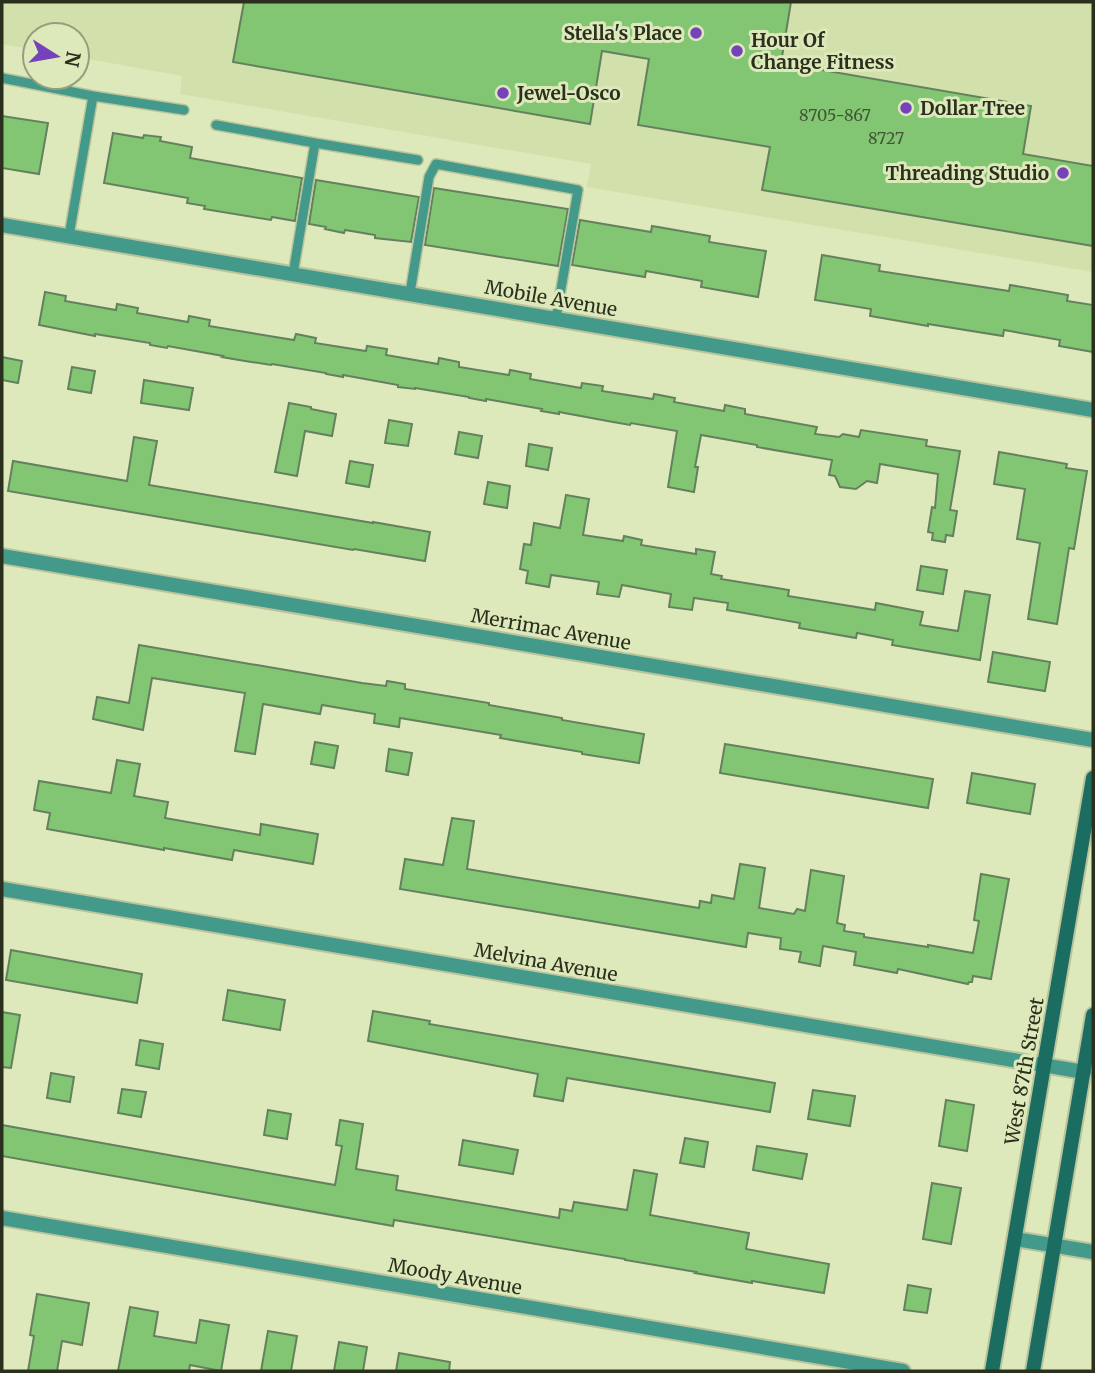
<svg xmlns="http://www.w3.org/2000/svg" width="1095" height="1373" font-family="Merriweather,serif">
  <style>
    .built { fill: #d2e0ab }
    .building { fill: #82c673; stroke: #64815e; stroke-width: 2 }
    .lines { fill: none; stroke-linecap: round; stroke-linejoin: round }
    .service-casing { stroke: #b9c49c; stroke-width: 12 }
    .minor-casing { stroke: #b9c49c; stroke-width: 18 }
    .secondary-casing { stroke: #b9c49c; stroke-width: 18 }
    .service { stroke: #439a8a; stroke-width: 9 }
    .minor { stroke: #439a8a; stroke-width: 14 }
    .secondary { stroke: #1a6d60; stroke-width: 14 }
    .poi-dot { fill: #7642b9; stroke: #dde9bb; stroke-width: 2.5 }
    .labels { text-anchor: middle; stroke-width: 6; stroke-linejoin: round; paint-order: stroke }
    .number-label { font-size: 16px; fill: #415633 }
    .poi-label { font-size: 19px; font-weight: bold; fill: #2b301e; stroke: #dde9bb; text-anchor: start }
    .street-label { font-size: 19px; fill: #2b301e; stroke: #dde9bb }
  </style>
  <rect width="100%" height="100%" fill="#dde9bb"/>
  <!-- built -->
  <path class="built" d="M2,2H1093V272L587,187L591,164L180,94L182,76L77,57V35H35V50L2,44Z"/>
  <!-- building -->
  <path class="building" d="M244,2H791L781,63L1031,106L1023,154L1093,166V246L762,190L770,147L638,125L649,59L602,51L590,124L233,62Z
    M2,116L48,123L39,174L2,168Z
    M113,133L143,138L144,135L161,137L160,141L192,147L190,158L302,178L295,221L272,217L271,220L204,209L205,206L187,203L188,198L104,183Z
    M316,180L419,197L411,242L375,238V235L345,230L344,233L325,229L326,227L309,224Z
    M434,188L568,209L558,266L425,245Z
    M580,220L651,232L652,226L710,236L709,242L766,251L758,297L701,287L702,281L646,271L645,277L572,265Z
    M822,255L880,265L879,271L1009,291L1010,285L1068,295L1067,301L1093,305V352L1059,346L1060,340L1004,330L1003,336L928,324V326L870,316L871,309L815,300Z
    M45,292L66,296L65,301L116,310L117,304L138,308L137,313L188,322L189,316L210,320L209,326L294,340L296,334L316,338L315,343L366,351L367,346L387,349L386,355L438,364L439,358L459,362V367L509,375L510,370L531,374L530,379L581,388L582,383L603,386L602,391L653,399L654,394L675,398L674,402L724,411L725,405L745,409V414L817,427L815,434L839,437L843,434L859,437L861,430L927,440L926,446L960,451L950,510L957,511L953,536L946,535L945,542L932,540L933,533L928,532L932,507L935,508L938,474L880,464L877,483L867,481L856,489L840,487L835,476L829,475L832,460L757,447V445L701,435L695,467H698L694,492L668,487L677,431L631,423L630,425L613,422L559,412V414L541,411L542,409L486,399V401L469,398V397L415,388V389L398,387V385L343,375V377L326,374V373L272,364L271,365L239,360L222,357L223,356L168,346L167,348L150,345V343L95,334V336L39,325Z
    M2,357L22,361L18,383L2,380Z
    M72,367L95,371L91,393L68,389Z
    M144,380L193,388L189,410L141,403Z
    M289,403L311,407V409L336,414L332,436L305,431L297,476L275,472Z
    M389,420L412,424L408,446L385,443Z
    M459,432L482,436L478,458L455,454Z
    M134,437L157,441L149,485L373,523V522L430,532L425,561L354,549L353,550L8,491L13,461L127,481Z
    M529,444L552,448L548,470L526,466Z
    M999,452L1067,464L1066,468L1087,471L1074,549L1069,548L1057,624L1028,619L1040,543L1017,539L1025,489L994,484Z
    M350,461L373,465L369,487L346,483Z
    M488,482L510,486L507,508L484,504Z
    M566,495L589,499L583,535L623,541L624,536L642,540L641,545L696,554V549L715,552L711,574L722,576L721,579L789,590L788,596L875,610L876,603L923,612L920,625L958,631L965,591L990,595L980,660L892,645L893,640L857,633L856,638L799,628L800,623L727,610L728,603L694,598L692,610L669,607L671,594L622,585L619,597L597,594L599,582L551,575L549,587L526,583L528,571L520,569L524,544L531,545L534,523L560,528Z
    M921,566L947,570L943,594L917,590Z
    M139,645L362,683L386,686L387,681L405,684V689L489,703V705L562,718V720L644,734L639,763L582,754V752L500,738L501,735L400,718L399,727L374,723L375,714L322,705L320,714L263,704L255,754L235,751L245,693L152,678L143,730L93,719L97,697L129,703Z
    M993,652L1050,662L1045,691L988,682Z
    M315,742L338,746L334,768L311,764Z
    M725,744L933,779L928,808L720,773Z
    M389,749L412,753L408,775L386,771Z
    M117,760L140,764L134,796L168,802L165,818L260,835L261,824L318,834L313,864L234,850L232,860L164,848V850L47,829L50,813L34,810L39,781L111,793Z
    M972,773L1035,784L1030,814L967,803Z
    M452,818L474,821L467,869L699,908L700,901L711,903L712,895L734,899L740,864L765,868L759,908L794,914L797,909L805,911L811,870L844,876L837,923L845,925L844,931L864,934V937L928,947V945L973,953L979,921L974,920L981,874L1009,879L991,979L973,976L972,982H969L968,984L898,969L897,973L854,965L856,952L823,946L820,966L799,962L801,952L780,949L781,938L748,933L746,947L400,889L405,859L443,865Z
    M11,950L142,974L137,1003L6,980Z
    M228,990L285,1000L280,1030L223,1020Z
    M373,1011L430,1021L429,1024L775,1083L770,1112L567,1078L563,1101L534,1096L538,1074L368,1041Z
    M2,1012L20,1015L11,1068L2,1067Z
    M140,1040L163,1044L159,1069L136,1065Z
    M51,1073L74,1077L70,1102L47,1098Z
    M122,1089L146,1092L141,1117L118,1113Z
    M813,1090L855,1096L850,1126L808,1119Z
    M946,1100L974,1105L967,1151L939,1146Z
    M268,1110L291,1114L287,1139L264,1135Z
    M340,1120L363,1124L356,1169L398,1176L396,1190L559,1218L560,1209L572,1211L574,1202L627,1210L634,1170L657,1174L650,1215L749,1233L746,1249L829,1264L824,1293L752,1281V1283L695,1273L696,1272L625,1260V1259L394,1220L393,1226L2,1156V1125L335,1185L342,1146L336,1145Z
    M685,1138L708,1142L704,1167L680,1163Z
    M463,1140L518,1150L513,1174L459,1165Z
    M757,1146L807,1154L802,1179L753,1170Z
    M932,1183L961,1188L951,1244L923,1239Z
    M908,1285L931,1289L927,1313L904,1310Z
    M37,1294L89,1303L82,1345L62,1341L57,1371H28L34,1336L30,1335Z
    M130,1307L158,1312L154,1336L196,1343L200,1320L229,1325L221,1371L190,1365L189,1371H118Z
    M268,1331L297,1336L291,1371H261Z
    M339,1342L367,1347L363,1371H334Z
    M399,1353L450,1362L449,1371H396Z"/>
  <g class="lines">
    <!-- service casing -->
    <g class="service-casing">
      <path id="service" d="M2,78L93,96L69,236
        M93,96L184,110
        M216,125L315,143L293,274
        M315,143L418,160
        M410,293L429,177L436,164L578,190L556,318"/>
    </g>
    <!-- minor casing -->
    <g class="minor-casing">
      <path id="minor" d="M2,225L1093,410
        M2,556L1093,740
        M2,889L1084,1072
        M2,1218L903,1371
        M1015,1239L1093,1252"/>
    </g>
    <!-- secondary casing -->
    <g class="secondary-casing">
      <path id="secondary" d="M992,1371L1093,778
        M1033,1371L1093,1015"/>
    </g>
    <!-- service -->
    <use href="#service" class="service"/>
    <!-- minor -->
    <use href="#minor" class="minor"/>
    <!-- secondary -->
    <use href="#secondary" class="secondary"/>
  </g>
  <!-- markers -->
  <g class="poi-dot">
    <circle cx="696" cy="33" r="7"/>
    <circle cx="737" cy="51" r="7"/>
    <circle cx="503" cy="93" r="7"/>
    <circle cx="906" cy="108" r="7"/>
    <circle cx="1063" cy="173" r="7"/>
  </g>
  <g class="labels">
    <!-- number labels -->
    <g class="number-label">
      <text x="835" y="121">8705-867</text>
      <text x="886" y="144">8727</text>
    </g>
    <!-- poi labels -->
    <g class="poi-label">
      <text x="682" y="40" text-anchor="end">Stella's Place</text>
      <text x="751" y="47">Hour Of<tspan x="751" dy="22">Change Fitness</tspan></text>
      <text x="517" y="100">Jewel-Osco</text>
      <text x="920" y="115">Dollar Tree</text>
      <text x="1049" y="180" text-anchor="end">Threading Studio</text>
    </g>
    <!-- street labels -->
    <g class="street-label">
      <text transform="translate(551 298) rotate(10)" y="7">Mobile Avenue</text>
      <text transform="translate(551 629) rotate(10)" y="7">Merrimac Avenue</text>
      <text transform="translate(546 962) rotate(10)" y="7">Melvina Avenue</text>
      <text transform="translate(1024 1071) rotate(-80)" y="7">West 87th Street</text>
      <text transform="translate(455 1276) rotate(10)" y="7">Moody Avenue</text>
    </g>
  </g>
  <!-- border -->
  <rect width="1095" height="1373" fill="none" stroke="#2b301e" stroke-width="7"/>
  <!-- north arrow -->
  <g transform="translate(56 56) rotate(101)"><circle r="33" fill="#dde9bb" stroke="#969f7c" stroke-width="2"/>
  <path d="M0-5L12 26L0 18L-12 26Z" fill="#7642b9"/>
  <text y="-10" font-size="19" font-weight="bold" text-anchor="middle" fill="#2b301e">N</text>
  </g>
</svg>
